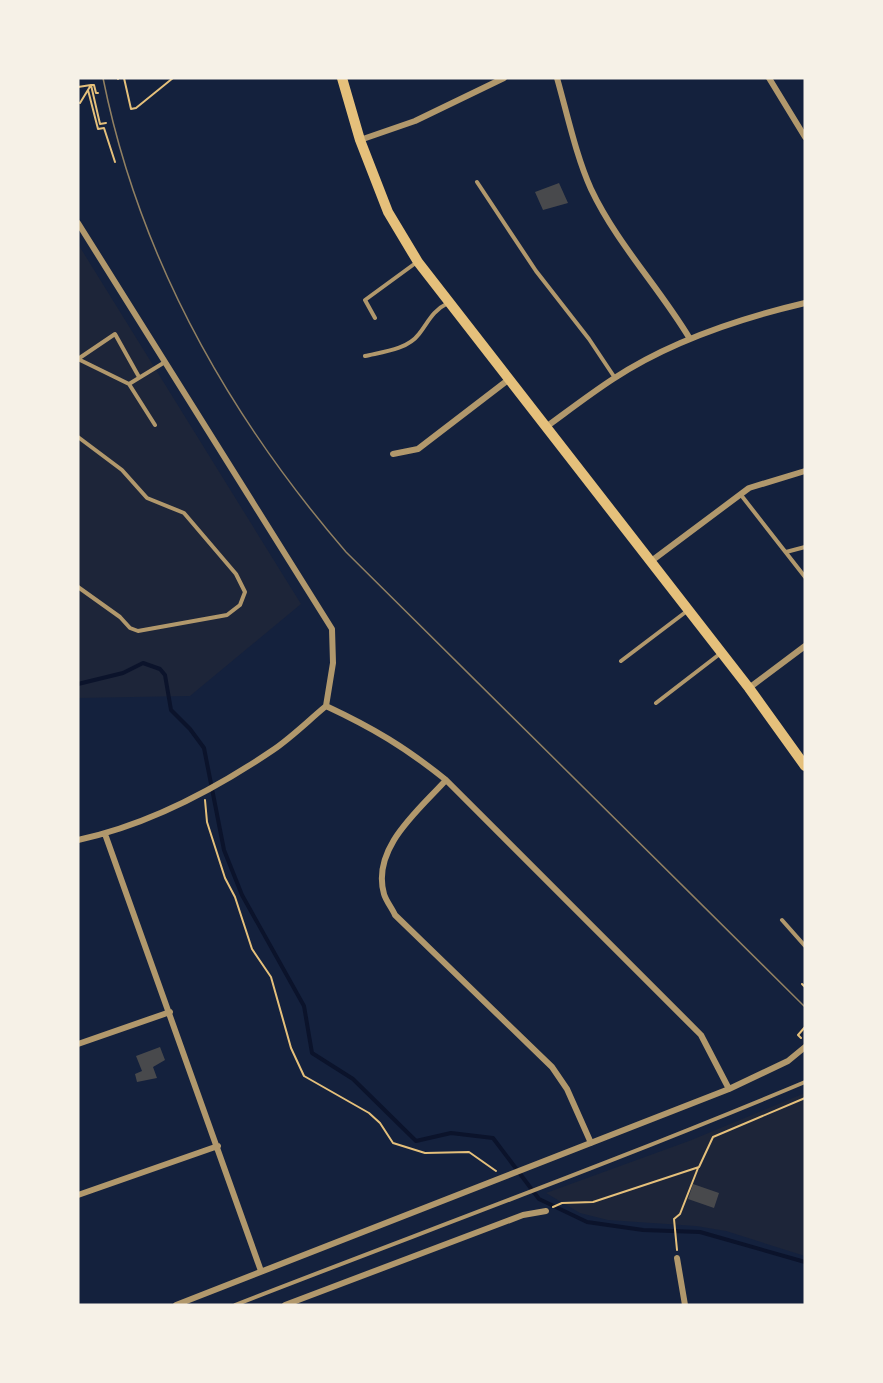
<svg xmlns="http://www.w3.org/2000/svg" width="883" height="1383" font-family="'IBM Plex Sans',sans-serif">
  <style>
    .green { fill: #1d2539 }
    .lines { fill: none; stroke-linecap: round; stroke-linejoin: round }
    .stream { stroke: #0b132b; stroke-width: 4 }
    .building { fill: #48494c }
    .path { stroke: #e5c07b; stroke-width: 2 }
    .service { stroke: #b1986c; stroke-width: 4 }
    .minor { stroke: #b1986c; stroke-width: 6 }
    .primary { stroke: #e5c07b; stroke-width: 10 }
    .tram { stroke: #918062; stroke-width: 1.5 }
  </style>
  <rect width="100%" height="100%" fill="#14213d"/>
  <!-- green -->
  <path class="green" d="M78,244L301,604L190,696L78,698Z
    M805,1093V1256L726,1231L696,1226L608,1220L580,1213L546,1193L689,1141Z"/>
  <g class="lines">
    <!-- stream -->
    <path class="stream" d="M78,684L123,673L143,663L160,669L165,675L171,710L190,729L204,748L224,850L242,895L304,1006L312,1053L353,1079L416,1141L451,1133L493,1138L539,1199L587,1222L643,1230L700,1232L805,1262"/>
  </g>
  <!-- building -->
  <path class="building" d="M559,183L568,203L543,210L535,192Z
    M160,1047L165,1060L153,1067L157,1078L137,1082L135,1074L142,1071L136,1056Z
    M693,1184L719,1193L714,1208L688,1199Z"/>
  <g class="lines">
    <!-- path -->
    <path class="path" d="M118,78V79
      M124,78L131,109L136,108L173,78
      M78,79V78
      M78,81V84
      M78,87L91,85L100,124L106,123
      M88,90L98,129L104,128L115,162
      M80,103L91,85H94L96,93H98
      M205,800L207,822L225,878L235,897L252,949L271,977L291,1048L304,1076L369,1113L380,1123L393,1143L425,1153L469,1152L496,1171
      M802,984L805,987
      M805,1017V1021
      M801,1038L798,1035L805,1027
      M553,1207L562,1203L593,1202L699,1167L713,1137L805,1098
      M677,1250L674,1219L680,1214L698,1168"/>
    <!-- service -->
    <path class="service" d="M477,182L536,271L589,339L615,378
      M375,318L365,300L417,262
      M365,356C382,352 407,350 419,334C429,321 432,311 448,303
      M129,384L78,359L115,334L139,377
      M155,425L129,384L165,362
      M78,437L122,470L147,498L184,513L236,574L245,592L240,605L227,615L138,631L130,628L120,617L78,587
      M741,495L805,577
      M786,552L805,547
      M621,661L687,611
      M656,703L721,653
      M782,920L805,946
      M235,1305C425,1231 617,1161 805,1082"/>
    <!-- minor -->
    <path class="minor" d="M557,78C567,113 576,156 591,189C617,244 659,287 690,339
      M769,78L805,137
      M360,140L415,121L504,78
      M78,223L332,629L333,663L326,706C309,720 292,737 273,750C214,790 148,825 78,840
      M546,427C568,411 590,394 613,379C669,342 741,318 805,303
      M393,454L418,449L508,380
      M650,562L749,488L805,471
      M749,688L805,646
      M326,706C373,728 405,747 446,780L701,1035L729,1089
      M446,780C419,810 371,848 384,894C386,901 392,908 395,915L552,1067L567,1089L591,1143
      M105,834L261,1271
      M78,1044L170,1012
      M78,1195L218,1146
      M677,1258L685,1305
      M176,1305L729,1089L788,1061L805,1047
      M285,1305L523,1215L546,1211"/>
    <!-- primary -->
    <path class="primary" d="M342,78L360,140L388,212L418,262L749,688L805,766"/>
    <!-- tram -->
    <path class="tram" d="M103,78C139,257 228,415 346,552L805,1007"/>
  </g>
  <!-- border -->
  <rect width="883" height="1383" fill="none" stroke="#f6f1e7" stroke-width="159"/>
</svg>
